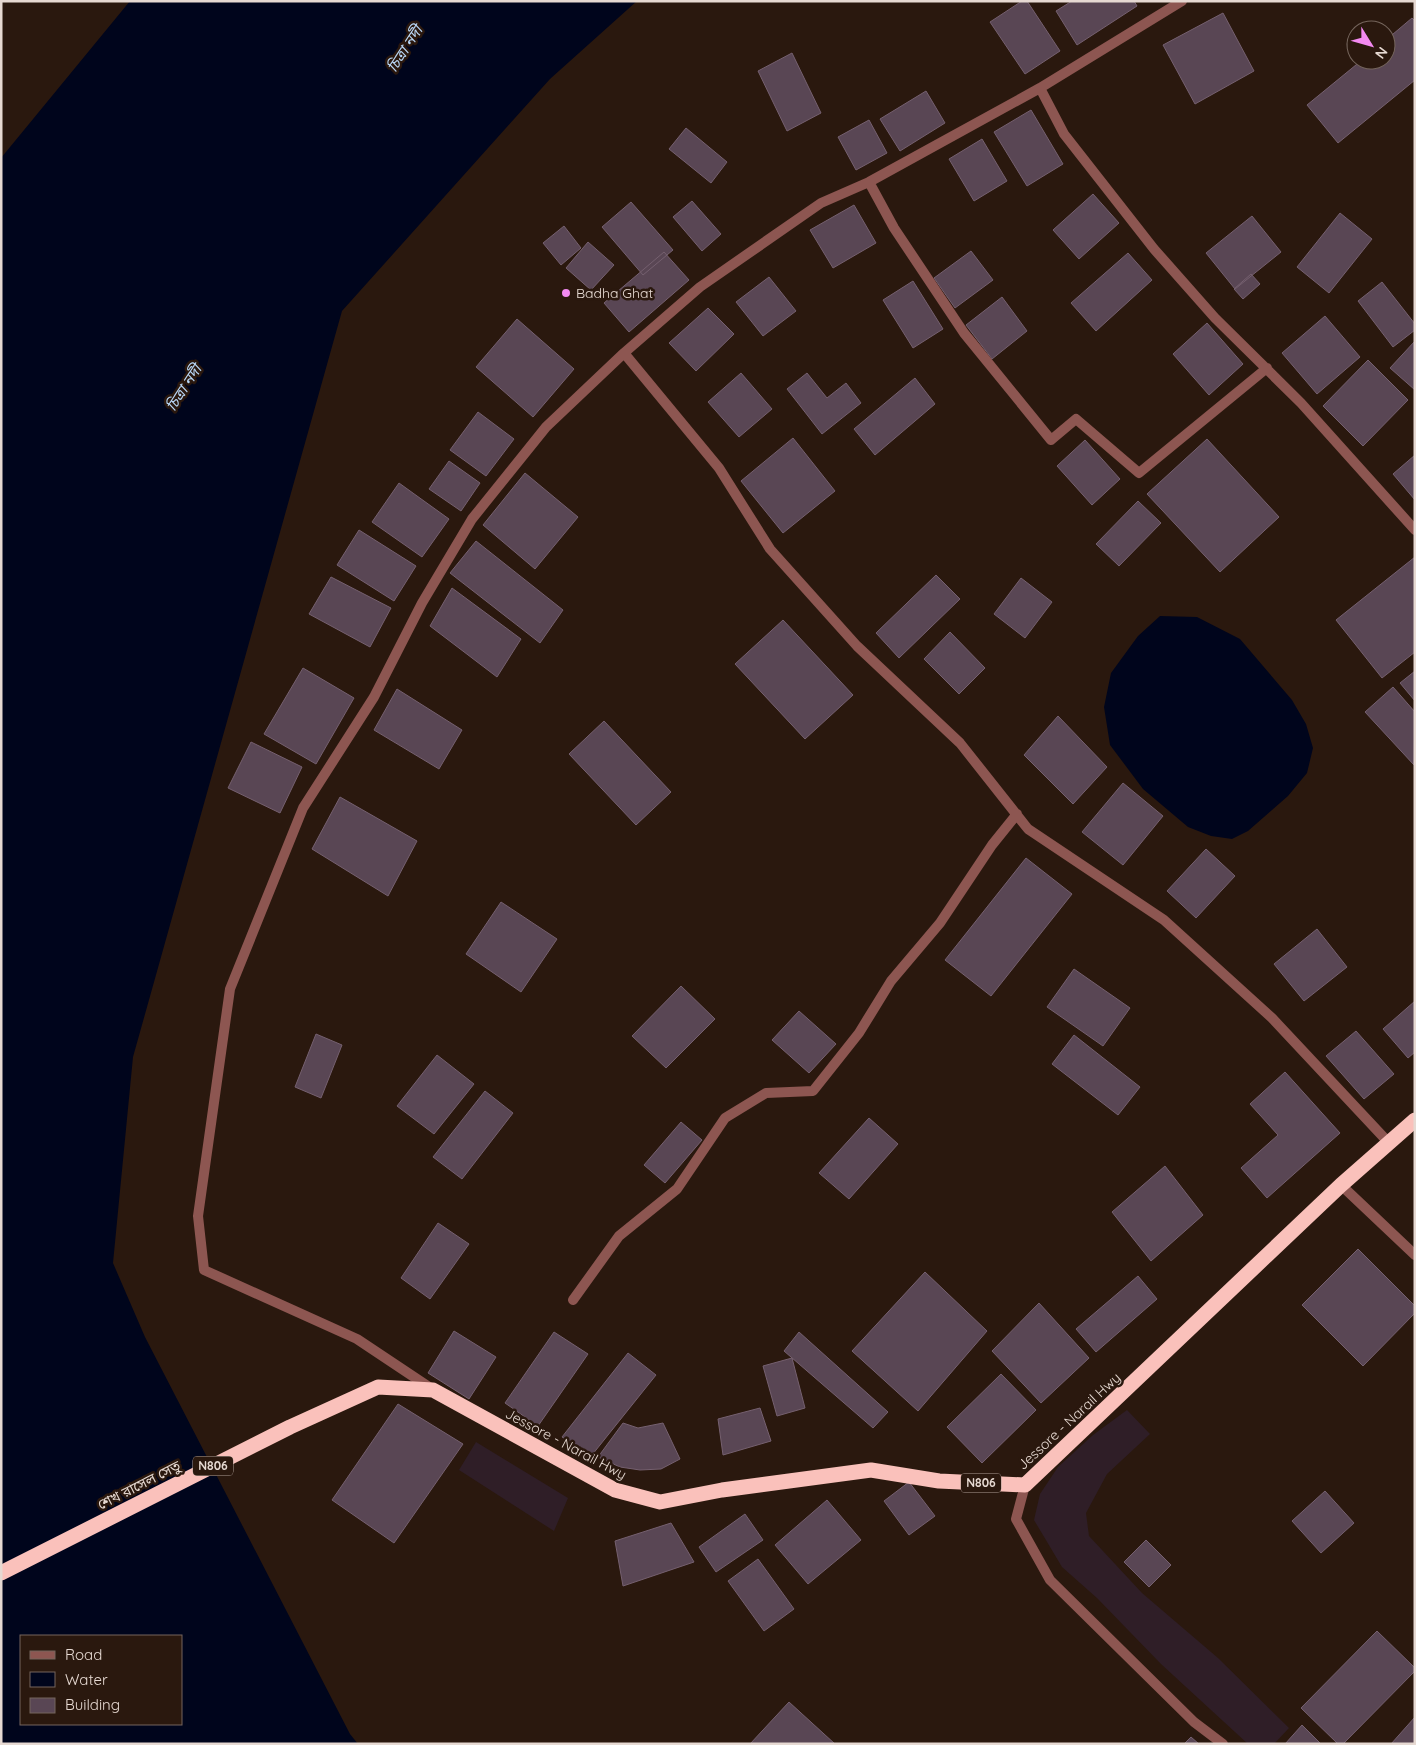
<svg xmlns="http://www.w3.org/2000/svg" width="1416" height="1745" font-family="Quicksand,'Noto Sans Bengali',sans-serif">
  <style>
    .commercial { fill: #2f1e27 }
    .water { fill: #00051c; fill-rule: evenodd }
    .building { fill: #594654; stroke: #75606f }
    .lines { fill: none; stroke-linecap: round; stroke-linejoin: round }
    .street { stroke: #8d5651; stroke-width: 10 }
    .highway { stroke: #fac1bb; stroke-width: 15 }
    .poi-dot { fill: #f38af1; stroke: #2a180e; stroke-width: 2 }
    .labels { text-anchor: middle; stroke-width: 5; stroke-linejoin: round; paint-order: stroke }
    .shield { fill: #2a180e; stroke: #ae9f97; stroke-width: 1 }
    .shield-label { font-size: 12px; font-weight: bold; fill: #e6d9d2 }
    .poi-label { font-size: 14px; fill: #e6d9d2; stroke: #2a180e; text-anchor: start }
    .street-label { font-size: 14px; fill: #e6d9d2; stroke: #2a180e }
    .water-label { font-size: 15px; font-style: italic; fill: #bad8f8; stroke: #2a180e }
  </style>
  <rect width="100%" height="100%" fill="#2a180e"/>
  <!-- commercial -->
  <path class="commercial" d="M1127,1410L1150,1434L1107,1474L1086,1513L1089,1536L1142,1593L1218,1658L1289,1728L1274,1744H1248L1161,1664L1097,1598L1062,1567L1034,1520L1040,1494L1058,1467L1093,1435Z
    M476,1442L568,1498L554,1531L459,1470Z"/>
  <!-- water -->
  <path class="water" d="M130,1H637L550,79L342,311L133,1057L113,1263L145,1337L350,1734L358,1744H1V158ZM21,1636H181V1724H21Z
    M1160,616L1197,617L1240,639L1292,700L1306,724L1313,748L1307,773L1288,796L1248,831L1232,839L1211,836L1188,827L1143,789L1110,745L1104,707L1111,673L1138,636Z"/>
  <!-- building -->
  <path class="building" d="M1022,1H1027L1060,51L1025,74L990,22Z
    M1072,1H1134L1137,6L1077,45L1056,11Z
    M1223,13L1254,71L1195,104L1163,45Z
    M1412,18L1415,21V80L1338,143L1307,105L1362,60H1386V40Z
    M792,53L821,113L787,131L758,71Z
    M926,91L945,123L900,151L880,119Z
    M1031,110L1063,164L1027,186L994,132Z
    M869,120L887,153L856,170L838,137Z
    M686,128L727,162L711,183L669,149Z
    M982,139L1007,181L974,201L949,159Z
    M1093,194L1119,223L1079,259L1053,230Z
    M692,201L721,234L702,251L673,217Z
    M631,202L673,250L643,275L602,227Z
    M854,205L876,243L833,268L810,230Z
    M1340,213L1372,239L1329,293L1297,267Z
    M1252,216L1281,252L1235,289L1206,253Z
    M564,226L581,248L561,265L543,243Z
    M588,242L614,265L591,290L566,268Z
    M971,251L993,280L955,308L934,278Z
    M664,252L689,280L629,332L604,303Z
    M1128,253L1152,280L1096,331L1071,303Z
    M1251,274L1260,284L1243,299L1234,289Z
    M769,277L796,311L763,336L736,302Z
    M913,281L943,329L913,348L883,300Z
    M1382,282L1415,324V330L1393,347L1358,301Z
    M1002,297L1027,331L992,359L966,325Z
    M708,308L734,334L696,371L669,343Z
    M1325,316L1360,357L1317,394L1282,353Z
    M517,319L574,369L533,417L476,367Z
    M1207,323L1243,364L1209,395L1173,354Z
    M1415,341V390L1390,368Z
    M1368,360L1408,400L1363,446L1323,406Z
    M741,373L772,409L739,437L708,402Z
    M807,373L827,398L846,383L861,403L822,434L787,389Z
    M915,378L935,404L875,455L854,429Z
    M478,412L514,439L486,476L450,450Z
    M793,438L835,491L783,533L741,481Z
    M1207,439L1279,517L1220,572L1147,494Z
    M1085,440L1120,479L1092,505L1057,466Z
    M1415,455V500L1393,474Z
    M449,461L480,483L461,511L429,489Z
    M525,473L578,517L535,569L483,525Z
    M399,483L449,519L422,557L372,522Z
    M1138,501L1161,523L1119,566L1096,544Z
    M359,530L416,566L394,601L337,565Z
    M476,541L563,610L540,643L450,573Z
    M1415,557V652L1382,678L1336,620Z
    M936,575L960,599L899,658L876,633Z
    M331,577L391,608L370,647L309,614Z
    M1021,578L1052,602L1025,638L994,614Z
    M452,588L521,639L497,677L430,626Z
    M783,620L853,695L805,739L735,664Z
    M950,632L985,668L959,694L924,659Z
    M303,668L354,698L316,764L264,734Z
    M1415,671V701L1400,683Z
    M1393,687L1415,712L1414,765L1365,712Z
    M397,689L462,730L439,769L374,730Z
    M1058,716L1107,767L1073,804L1024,755Z
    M604,721L671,792L636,825L569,754Z
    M251,742L302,767L280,813L228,788Z
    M1123,783L1163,816L1123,865L1082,832Z
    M340,797L417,841L388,896L312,849Z
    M1206,849L1235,876L1196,918L1167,891Z
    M1026,858L1072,894L991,996L945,960Z
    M501,902L557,939L521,992L466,954Z
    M1317,929L1347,967L1304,1001L1274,964Z
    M1074,969L1130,1008L1103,1046L1047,1007Z
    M681,986L715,1019L666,1068L632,1036Z
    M1415,1001V1052L1408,1058L1383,1029Z
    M799,1011L836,1044L809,1073L772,1040Z
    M1356,1031L1394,1074L1364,1099L1326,1056Z
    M316,1034L342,1045L321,1098L295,1087Z
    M1074,1035L1140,1087L1118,1115L1052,1064Z
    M437,1055L474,1084L434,1134L397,1106Z
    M1285,1072L1340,1133L1267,1198L1241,1168L1278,1135L1250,1104Z
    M485,1091L513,1113L462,1179L433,1157Z
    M869,1118L898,1144L849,1199L819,1173Z
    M681,1122L702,1140L665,1183L644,1165Z
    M1165,1166L1203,1215L1151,1261L1112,1212Z
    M438,1223L469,1244L430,1299L401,1278Z
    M1358,1249L1415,1306V1313L1363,1366L1302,1305Z
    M925,1272L987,1331L918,1411L852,1351Z
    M1138,1276L1157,1299L1096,1352L1076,1329Z
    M1039,1303L1089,1358L1041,1403L992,1351Z
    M454,1331L496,1357L469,1399L428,1373Z
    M554,1332L588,1354L538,1426L505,1403Z
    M799,1332L888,1412L873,1428L784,1351Z
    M628,1353L656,1375L592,1455L562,1437Z
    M792,1358L805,1408L777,1416L763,1366Z
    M1001,1374L1036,1410L982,1463L947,1427Z
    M398,1404L463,1444L394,1543L332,1500Z
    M760,1408L771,1441L723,1455L718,1419Z
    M623,1423L638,1428L663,1423L680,1459L661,1469L640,1470L620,1467L598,1457Z
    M909,1482L935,1516L909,1535L884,1501Z
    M1325,1491L1354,1523L1321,1553L1292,1521Z
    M827,1500L861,1540L808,1584L775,1545Z
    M745,1514L763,1540L716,1572L699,1547Z
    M671,1523L694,1562L623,1586L615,1541Z
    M1146,1540L1171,1565L1149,1587L1124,1562Z
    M758,1559L794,1609L764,1631L728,1581Z
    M1377,1631L1415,1668V1671L1343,1744H1338L1301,1708Z
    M789,1702L835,1744H750Z
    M1415,1717V1744H1391Z
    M1302,1725L1321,1744H1285Z
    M1191,1737L1199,1744H1184Z"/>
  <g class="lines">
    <!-- street -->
    <path class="street" d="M1040,88L1064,134L1154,249L1215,318L1301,403L1415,530
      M869,182L894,228L964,333L1051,440L1076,419L1139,473L1267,368
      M624,353L719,468L770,549L857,646L960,743L1028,829L1164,920L1272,1018L1389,1143
      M1341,1185L1415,1255
      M573,1300L619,1236L677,1189L725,1118L766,1093L813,1091L859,1033L891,981L940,923L992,845L1017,814
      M432,1389L357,1339L204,1270L198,1216L230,989L303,808L374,697L422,603L472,519L546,427L624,353L700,287L821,203L869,182L1040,88L1182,1
      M1025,1485L1016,1519L1050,1580L1194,1722L1223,1744"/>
    <!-- highway -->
    <path class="highway" d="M1,1573L290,1427L378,1387L433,1390L615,1490L660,1502L722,1490L871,1470L939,1481L1025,1485L1341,1185L1415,1120"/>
  </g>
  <!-- markers -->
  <circle class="poi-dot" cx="566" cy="293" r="5"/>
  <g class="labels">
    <!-- shield labels -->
    <g class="shield">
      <rect x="193" y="1456.5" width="40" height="19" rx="4"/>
      <rect x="961" y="1473.5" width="40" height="19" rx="4"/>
    </g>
    <g class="shield-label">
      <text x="213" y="1470">N806</text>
      <text x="981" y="1487">N806</text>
    </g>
    <!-- poi labels -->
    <g class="poi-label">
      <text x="576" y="298">Badha Ghat</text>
    </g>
    <!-- street labels -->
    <g class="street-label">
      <text transform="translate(1069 1421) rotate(-43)" y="5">Jessore - Narail Hwy</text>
      <text transform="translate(566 1444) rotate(28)" y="5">Jessore - Narail Hwy</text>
      <text transform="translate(139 1485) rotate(-27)" y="5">শেখ রাসেল সেতু</text>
    </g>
    <!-- water labels -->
    <g class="water-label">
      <text transform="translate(405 49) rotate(-57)" y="5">চিত্রা নদী</text>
      <text transform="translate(184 388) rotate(-57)" y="5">চিত্রা নদী</text>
    </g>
  </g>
  <!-- border -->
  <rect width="1416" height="1745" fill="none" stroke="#e6d9d2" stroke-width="5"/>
  <!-- legend -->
  <rect x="20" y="1635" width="162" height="90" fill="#2a180e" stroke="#75655c"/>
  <rect x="30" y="1651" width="25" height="8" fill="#8d5651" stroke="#75655c"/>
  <text x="65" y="1660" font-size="15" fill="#e6d9d2">Road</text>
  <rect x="30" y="1672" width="25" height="15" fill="#00051c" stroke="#75655c"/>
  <text x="65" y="1685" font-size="15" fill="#e6d9d2">Water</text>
  <rect x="30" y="1698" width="25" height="15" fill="#594654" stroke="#75655c"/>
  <text x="65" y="1710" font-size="15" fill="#e6d9d2">Building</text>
  <!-- north arrow -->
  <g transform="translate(1371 45) rotate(127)"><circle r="24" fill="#2a180e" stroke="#75655c"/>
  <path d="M0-4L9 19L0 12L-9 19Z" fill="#f38af1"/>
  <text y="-8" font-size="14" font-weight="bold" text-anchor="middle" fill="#e6d9d2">N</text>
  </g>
</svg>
